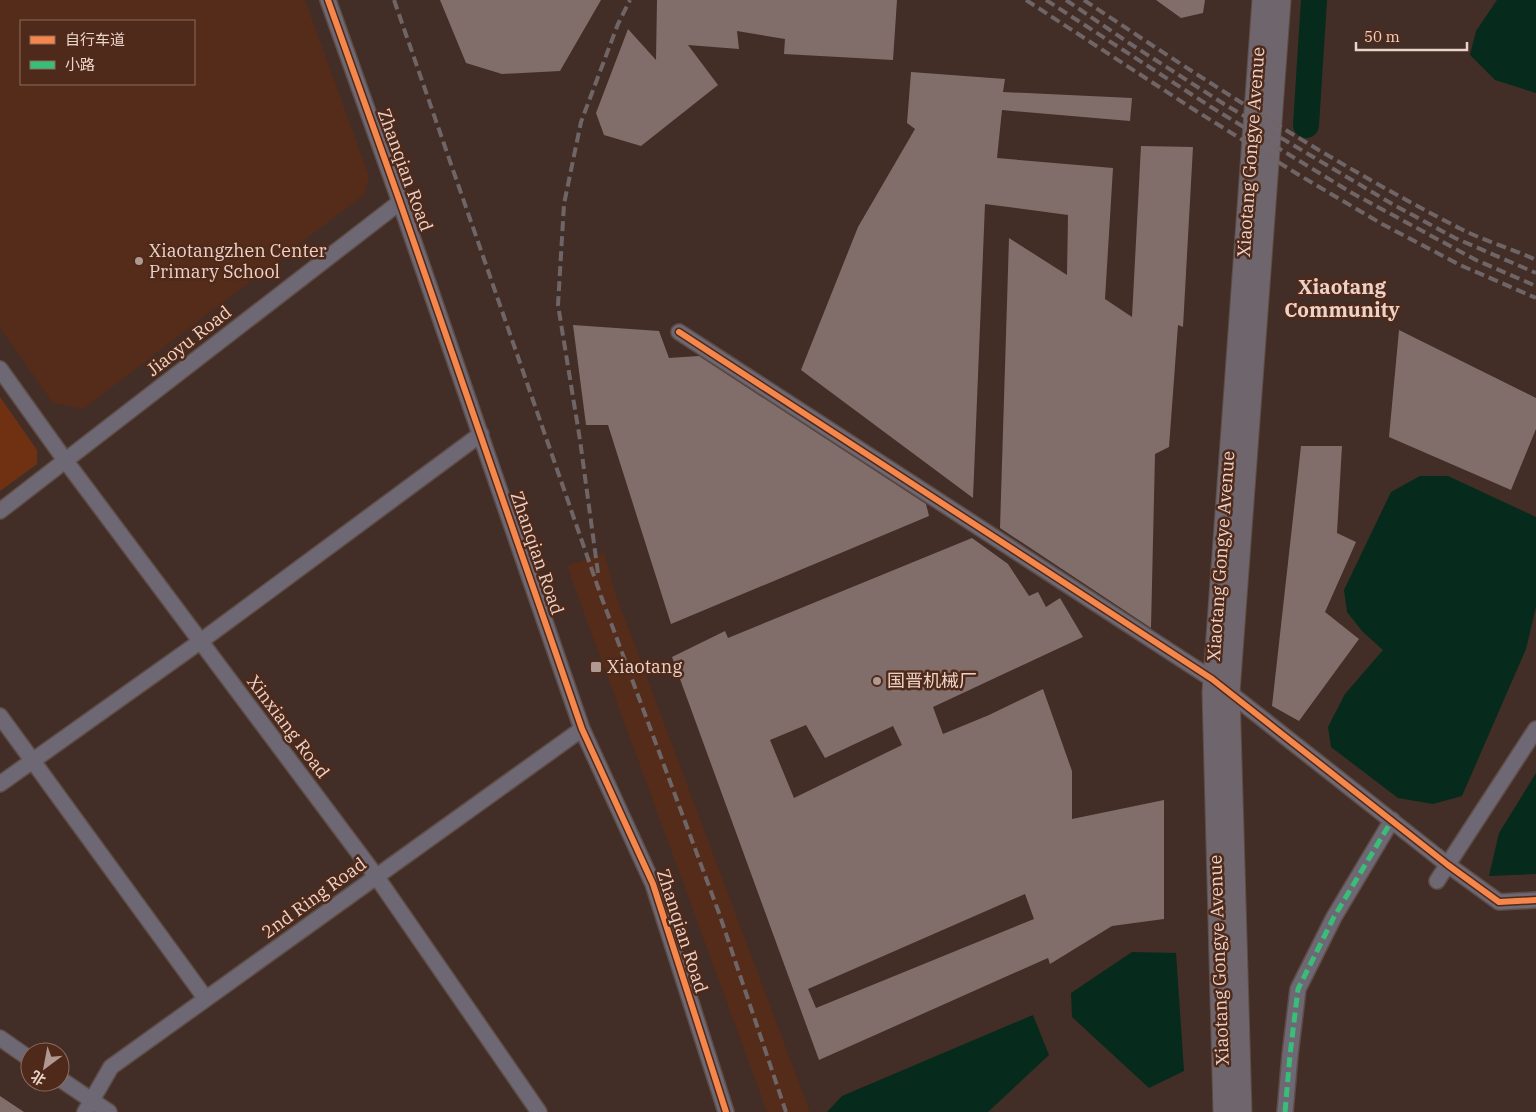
<svg xmlns="http://www.w3.org/2000/svg" width="1536" height="1112" font-family="'IBM Plex Serif','Noto Sans SC',serif">
  <style>
    .built { fill: #552b1a; fill-rule: evenodd }
    .green { fill: #703113 }
    .water { fill: #062a1b }
    .lines { fill: none; stroke-linecap: round; stroke-linejoin: round }
    .river { stroke: #062a1b; stroke-width: 26 }
    .building { fill: #816e6a; fill-rule: evenodd }
    .minor-casing { stroke: #5e4d46; stroke-width: 18 }
    .major-casing { stroke: #5e4d46; stroke-width: 21 }
    .minor { stroke: #6d6874; stroke-width: 15 }
    .major { stroke: #6e656d; stroke-width: 19 }
    .rail { stroke: #6f6567; stroke-width: 4; stroke-dasharray: 10 5; stroke-linecap: butt }
    .quiet { stroke: #3abd76; stroke-width: 5; stroke-dasharray: 10 5; stroke-linecap: butt }
    .cycleway-casing { stroke: #4f2919; stroke-width: 9 }
    .cycleway { stroke: #f5874c; stroke-width: 6 }
    .poi-dot { fill: #b09990; stroke: #4f2919; stroke-width: 2 }
    .labels { text-anchor: middle; stroke-width: 5; stroke-linejoin: round; paint-order: stroke }
    .street-label { font-size: 18px; fill: #ecd3c9; stroke: #4f2919 }
    .poi-label { font-size: 18px; fill: #ecd3c9; stroke: #4f2919; text-anchor: start }
    .quarter-label { font-size: 20px; font-weight: bold; fill: #ecd3c9; stroke: #4f2919 }
  </style>
  <rect width="100%" height="100%" fill="#422e26"/>
  <!-- built -->
  <path class="built" d="M0,0H305L369,176L365,194L83,409L53,403L0,328ZM21,21H194V84H21Z
    M604,553L614,590L810,1112H767L567,566Z"/>
  <!-- green -->
  <path class="green" d="M0,397L37,450V464L0,491Z"/>
  <!-- water -->
  <path class="water" d="M1497,0H1536V93L1495,80L1470,55L1476,31Z
    M1420,476H1448L1536,517V607L1526,649L1462,796L1433,804L1398,798L1331,747L1328,727L1345,694L1383,650L1362,631L1347,612L1344,590L1391,492Z
    M1536,773V874L1489,876L1499,833Z
    M1132,952L1176,953L1184,1071L1149,1088L1072,1017L1071,993Z
    M1033,1015L1049,1055L988,1112H827L842,1096Z"/>
  <g class="lines">
    <!-- river -->
    <path class="river" d="M1306,125L1314,0"/>
  </g>
  <!-- building -->
  <path class="building" d="M440,0H601L560,71L502,74L466,63Z
    M657,0H897L893,60L784,54L785,39L737,31L739,49L688,45L718,85L641,146L604,135L596,113L628,29L656,60Z
    M1156,0H1205L1203,13L1181,18Z
    M911,72L1005,79L1003,92L1132,98L1130,121L1002,110L997,158L1113,168L1105,299L1132,317L1141,146L1193,147L1183,327L1178,325L1169,447L1155,454L1151,628L1000,528L1009,238L1067,275L1068,215L985,204L973,498L801,370L858,227L915,129L907,123Z
    M573,325L659,331L669,358L699,356L926,504L929,516L671,624L608,425H586Z
    M1399,330L1536,398V429L1511,490L1389,437Z
    M1301,446H1342L1337,533L1356,542L1325,612L1359,639L1299,721L1272,706Z
    M972,538L1008,564L1029,596L1038,592L1046,607L1060,598L1083,637L933,707L943,734L989,715L1043,689L1072,771V819L1164,800V919L1112,926L1050,964L1048,958L819,1060L672,657L725,631L728,638ZM806,725L825,758L893,726L902,745L794,798L770,740ZM1025,894L1034,919L816,1008L808,989Z
    M0,1096L24,1112H0Z"/>
  <g class="lines">
    <!-- minor casing -->
    <g class="minor-casing">
      <path id="minor" d="M328,0L400,202L582,729L653,884L726,1112
        M679,332L1212,679L1448,865L1499,902L1536,900
        M0,369L65,460L376,876L539,1112
        M0,511L400,202
        M0,716L206,999
        M0,784L201,641L481,434
        M1437,881L1536,729
        M0,1038L30,1059
        M60,1079L109,1112
        M85,1112L111,1067L582,729
        M1285,1112L1290,1055L1298,989L1334,917L1392,820"/>
    </g>
    <!-- major casing -->
    <g class="major-casing">
      <path id="major" d="M1223,1112L1212,692L1262,0
        M1242,1112L1230,692L1281,0"/>
    </g>
    <!-- minor -->
    <use href="#minor" class="minor"/>
    <!-- major -->
    <use href="#major" class="major"/>
    <!-- rail -->
    <path class="rail" d="M394,0L601,596L719,913L786,1112
      M1026,0L1193,109L1299,175L1382,224L1460,265L1536,298
      M1046,0L1211,107L1352,193L1476,260L1536,286
      M1066,0L1129,43L1224,104L1394,205L1455,238L1536,273
      M1084,0C1205,81 1329,161 1459,228C1484,241 1511,248 1536,260
      M598,573L580,440L558,305L564,204L581,122L618,24L630,0"/>
    <!-- quiet -->
    <path class="quiet" d="M1285,1112L1290,1055L1298,989L1334,917L1392,820"/>
    <!-- cycleway casing -->
    <g class="cycleway-casing">
      <path id="cycleway" d="M328,0L400,202L582,729L653,884L726,1112
        M679,332L1212,679L1448,865L1499,902L1536,900"/>
    </g>
    <!-- cycleway -->
    <use href="#cycleway" class="cycleway"/>
  </g>
  <!-- markers -->
  <g class="poi-dot">
    <circle cx="139" cy="261" r="5"/>
    <rect x="590" y="661" width="12" height="12" rx="2.5"/>
    <circle cx="877" cy="681" r="5"/>
  </g>
  <g class="labels">
    <!-- street labels -->
    <g class="street-label">
      <text transform="translate(1251 152) rotate(-86)" y="6">Xiaotang Gongye Avenue</text>
      <text transform="translate(405 170) rotate(70)" y="6">Zhanqian Road</text>
      <text transform="translate(189 341) rotate(-38)" y="6">Jiaoyu Road</text>
      <text transform="translate(537 553) rotate(71)" y="6">Zhanqian Road</text>
      <text transform="translate(1221 556) rotate(-86)" y="6">Xiaotang Gongye Avenue</text>
      <text transform="translate(288 727) rotate(53)" y="6">Xinxiang Road</text>
      <text transform="translate(314 898) rotate(-36)" y="6">2nd Ring Road</text>
      <text transform="translate(682 931) rotate(72)" y="6">Zhanqian Road</text>
      <text transform="translate(1219 960) rotate(-92)" y="6">Xiaotang Gongye Avenue</text>
    </g>
    <!-- poi labels -->
    <g class="poi-label">
      <text x="149" y="257">Xiaotangzhen Center<tspan x="149" dy="21">Primary School</tspan></text>
      <text x="607" y="673">Xiaotang</text>
      <text x="887" y="687">国晋机械厂</text>
    </g>
    <!-- quarter labels -->
    <g class="quarter-label">
      <text x="1342" y="294">Xiaotang<tspan x="1342" dy="23">Community</tspan></text>
    </g>
  </g>
  <!-- legend -->
  <rect x="20" y="20" width="175" height="65" fill="#4f2919" stroke="#8e6d5f"/>
  <rect x="30" y="36" width="25" height="8" fill="#f5874c" stroke="#8e6d5f"/>
  <text x="65" y="45" font-size="15" fill="#ecd3c9">自行车道</text>
  <rect x="30" y="61" width="25" height="8" fill="#3abd76" stroke="#8e6d5f"/>
  <text x="65" y="70" font-size="15" fill="#ecd3c9">小路</text>
  <!-- north arrow -->
  <g transform="translate(45 1067) rotate(212)"><circle r="24" fill="#4f2919" stroke="#8e6d5f"/>
  <path d="M0-4L9 19L0 12L-9 19Z" fill="#b09990"/>
  <text y="-8" font-size="14" font-weight="bold" text-anchor="middle" fill="#ecd3c9">北</text>
  </g>
  <!-- scale -->
  <path d="M1356 42v8h111v-8" fill="none" stroke="#ecd3c9" stroke-width="2.5"/>
  <text x="1364" y="42" font-size="15" fill="#ecd3c9" stroke="#4f2919" stroke-width="4" paint-order="stroke">50 m</text>
</svg>
